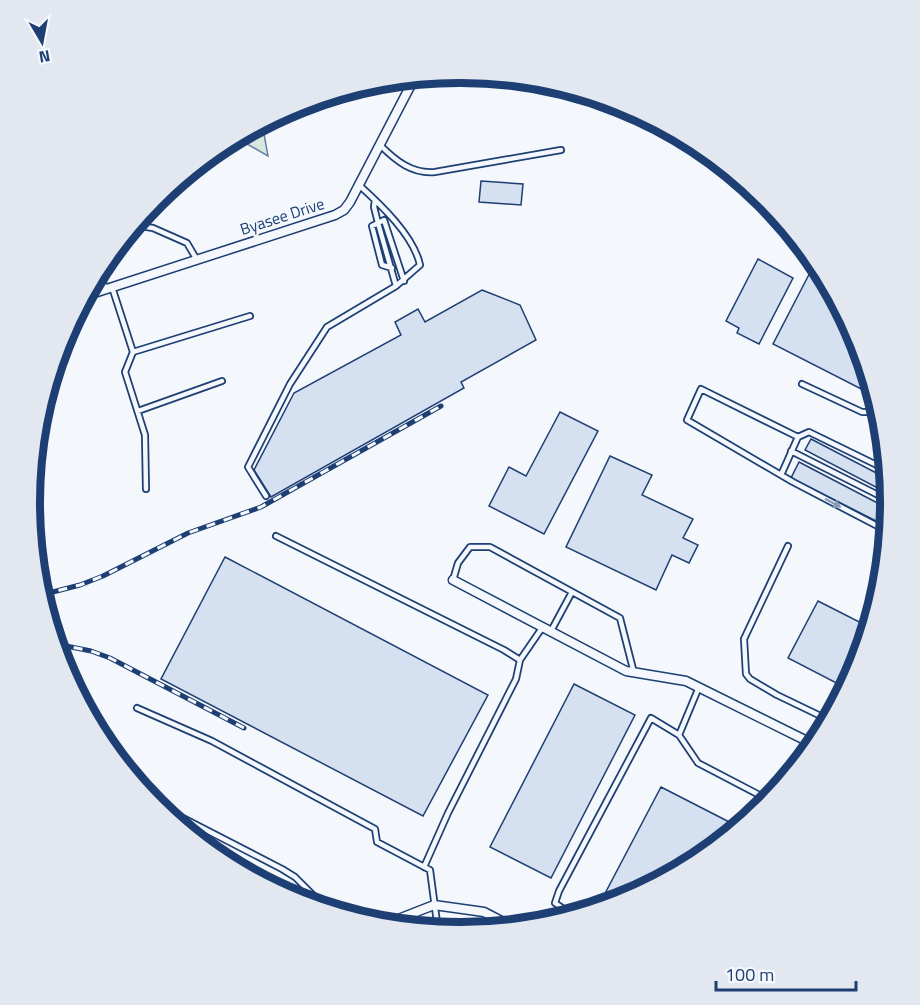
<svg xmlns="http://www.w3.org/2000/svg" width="920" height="1005" font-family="'Titillium Web',sans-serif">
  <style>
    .green { fill: #d7e8df; stroke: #687fa3; stroke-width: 1.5 }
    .building { fill: #d5e0f0; stroke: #1d3f73; stroke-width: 1.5 }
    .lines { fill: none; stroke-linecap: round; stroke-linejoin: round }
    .lane-casing { stroke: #1d3f73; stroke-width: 8 }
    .street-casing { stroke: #1d3f73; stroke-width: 11 }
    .lane { stroke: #f4f7fb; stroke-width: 4.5 }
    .street { stroke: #f4f7fb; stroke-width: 8 }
    .rail-casing { stroke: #1d3f73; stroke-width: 5 }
    .rail { stroke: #f4f7fb; stroke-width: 3; stroke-dasharray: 9; stroke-linecap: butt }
    .oneway { fill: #889bb7 }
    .labels { text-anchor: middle; stroke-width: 4.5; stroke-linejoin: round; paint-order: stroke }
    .street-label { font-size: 16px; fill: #1d3f73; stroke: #f4f7fb }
    .rim { fill: none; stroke: #1d3f73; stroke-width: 8 }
  </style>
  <rect width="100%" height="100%" fill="#f4f7fb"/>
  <!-- green -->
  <path class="green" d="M262,123L268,156L235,137Z"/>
  <!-- building -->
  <path class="building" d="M481,181L523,184L521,205L479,202Z
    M758,259L793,278L759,344L737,333L739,328L726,321Z
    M816,261L857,338L875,396L773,344Z
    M482,290L520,305L536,340L461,382L464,388L271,497L254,470L294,393L401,335L395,322L418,309L425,322Z
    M560,412L598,431L544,534L489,506L509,467L526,476Z
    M811,439L888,479L889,494L805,450Z
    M610,456L652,475L642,495L693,519L683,538L698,545L689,563L672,555L656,590L566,547Z
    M799,462L889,509L888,527L791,478Z
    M225,557L488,695L423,816L161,679Z
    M818,601L869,627L870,624L857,667L846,688L788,658Z
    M574,684L635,715L551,878L490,847Z
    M661,787L739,827L699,860L624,900L605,906L600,903Z"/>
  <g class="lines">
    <!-- lane casing -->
    <g class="lane-casing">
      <path id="lane" d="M380,145C396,161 412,174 435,172L561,150
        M375,200L374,207L378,223L372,226L382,265L392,268
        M134,225L153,228L187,243L197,260
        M98,272L106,289
        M396,286L378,223L384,220L404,281
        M112,287L133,352L250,316
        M74,316L78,314L77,311
        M133,352L125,372L145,435L146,489
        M802,384L862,412H876L879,409
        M138,411L222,381
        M798,437L701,389L687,420L793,482L887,531
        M791,451L890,501
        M781,475L798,437L809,432L887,470
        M266,496L248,467L290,384L327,327L396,286L420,265C414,236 381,205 359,185
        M276,536L504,650L520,660L516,679L448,813L424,867
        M788,546L744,639L746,674L750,679L777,695L829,720
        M453,580L458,563L470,547H490L620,618L634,673
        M551,631L572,592
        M520,660L542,628
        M137,708L212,741L375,829L377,842L430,870L438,930
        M679,735L699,687
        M152,802L282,869L295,877L327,909
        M573,915L555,903L559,891L651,718L679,735L698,763L769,800"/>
    </g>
    <!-- street casing -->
    <g class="street-casing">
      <path id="street" d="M85,296L335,215L344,210L350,202L415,77
        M453,580L626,671L686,681L815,745
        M383,925L434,905L484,912L513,927"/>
    </g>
    <!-- lane -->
    <use href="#lane" class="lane"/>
    <!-- street -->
    <use href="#street" class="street"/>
    <!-- rail casing -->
    <g class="rail-casing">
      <path id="rail" d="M41,595L80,585L103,576L188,533L261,507L441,406
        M56,644L91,651L110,658L244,728"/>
    </g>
    <!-- rail -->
    <use href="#rail" class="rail"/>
  </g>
  <!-- one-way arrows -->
  <defs><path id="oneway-solid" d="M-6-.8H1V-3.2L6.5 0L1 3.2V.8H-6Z" transform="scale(1.5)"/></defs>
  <use class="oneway" href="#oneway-solid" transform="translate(833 503) rotate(28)"/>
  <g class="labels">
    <!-- street labels -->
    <g class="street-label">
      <text transform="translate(282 216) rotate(-18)" y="6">Byasee Drive</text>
    </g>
  </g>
  <!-- crop -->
  <path d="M0 0H920V1005H0ZM459 83H461A419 419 0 0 1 880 502V503A419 419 0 0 1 461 922H459A419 419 0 0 1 40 503V502A419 419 0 0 1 459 83Z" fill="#e3e8f0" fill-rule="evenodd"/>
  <path class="rim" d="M459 83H461A419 419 0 0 1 880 502V503A419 419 0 0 1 461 922H459A419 419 0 0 1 40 503V502A419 419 0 0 1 459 83Z"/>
  <!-- north arrow -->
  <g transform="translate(42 42) rotate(170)" stroke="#f4f7fb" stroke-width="4.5" paint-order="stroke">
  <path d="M0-4.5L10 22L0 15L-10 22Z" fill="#1d3f73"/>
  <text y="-9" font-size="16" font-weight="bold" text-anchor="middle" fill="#1d3f73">N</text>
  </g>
  <!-- scale -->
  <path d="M716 981v9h140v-9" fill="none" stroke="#1d3f73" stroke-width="3"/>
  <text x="725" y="981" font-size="18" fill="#1d3f73" stroke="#f4f7fb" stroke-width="4.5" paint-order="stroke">100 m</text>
</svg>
